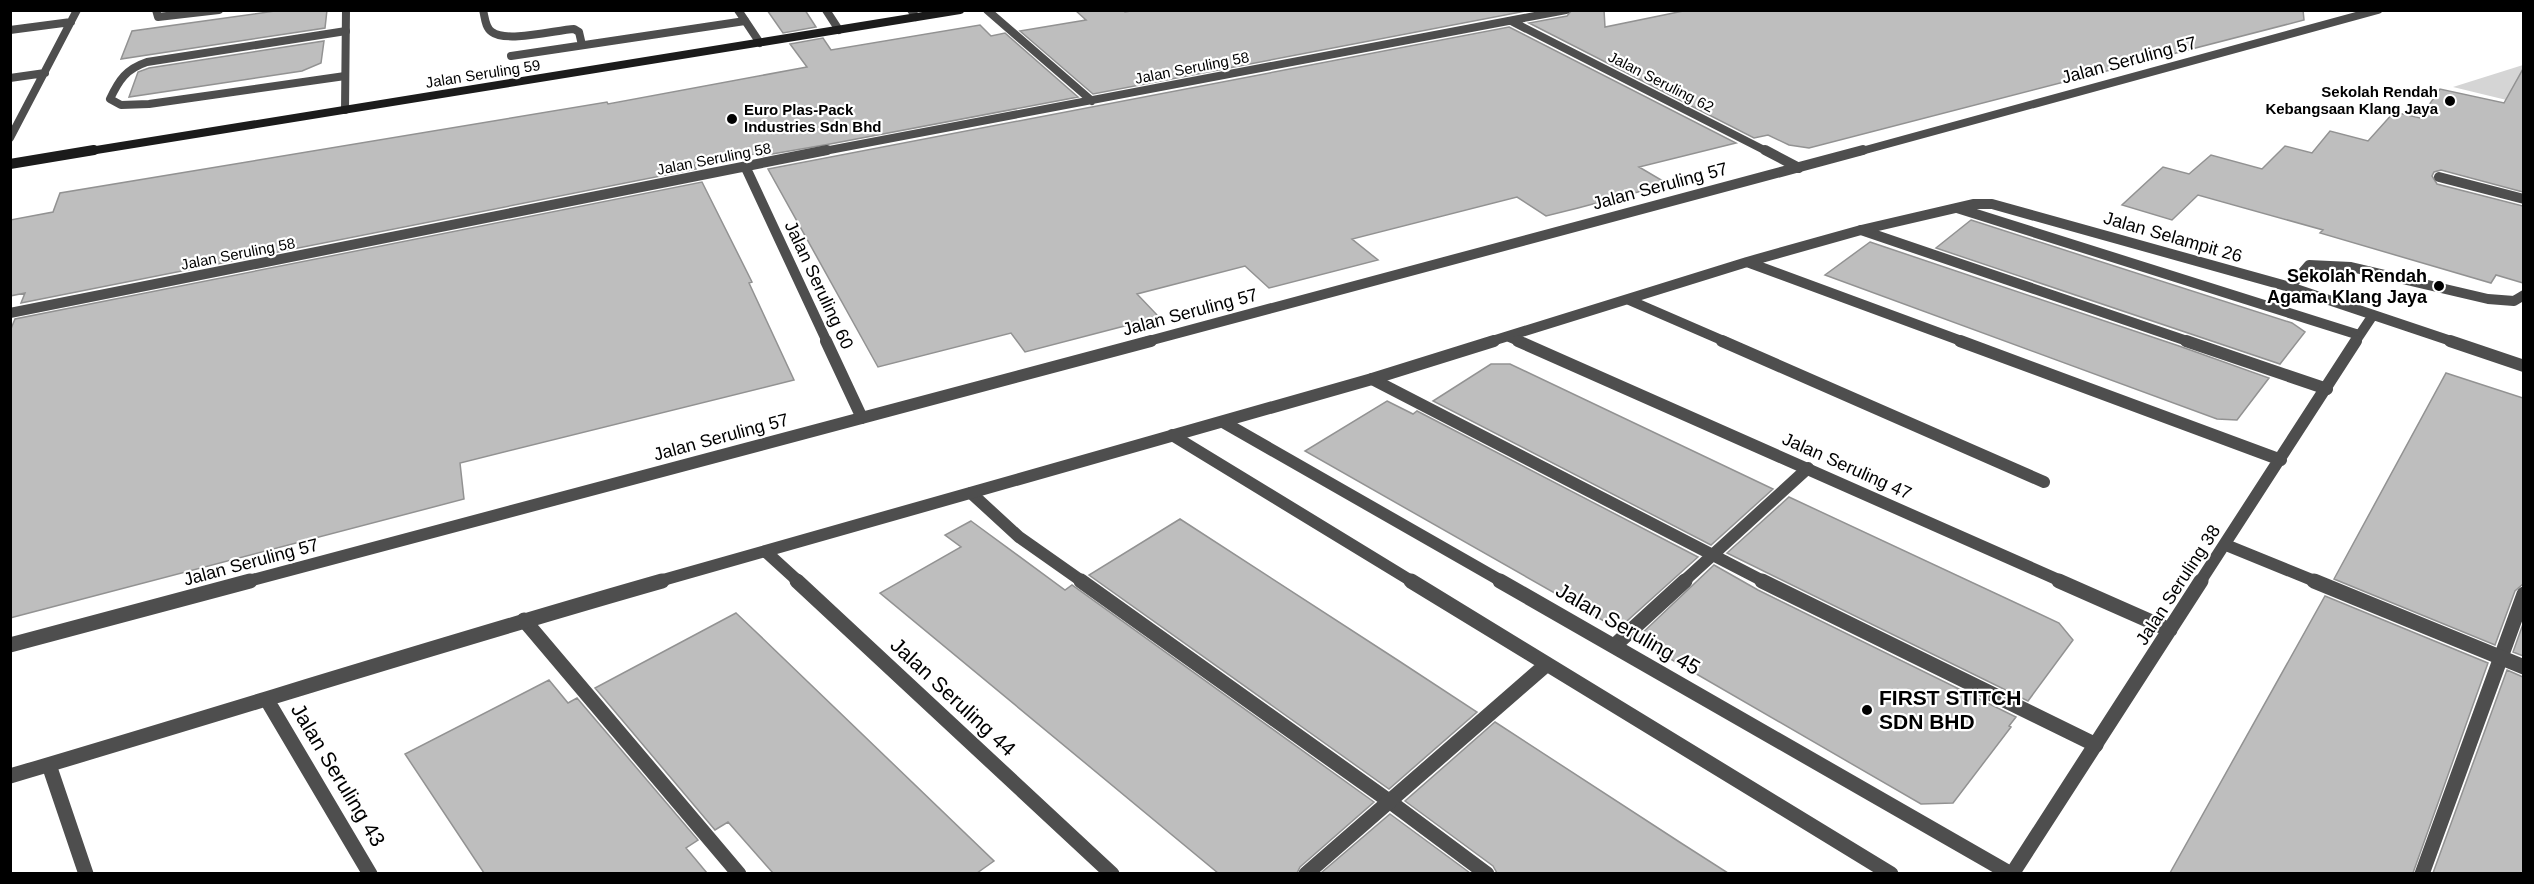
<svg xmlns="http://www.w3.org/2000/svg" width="2534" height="884" font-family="Helvetica,sans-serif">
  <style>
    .green { fill: #d5d5d5 }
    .building { fill: #bebebe; stroke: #929292; stroke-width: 1.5 }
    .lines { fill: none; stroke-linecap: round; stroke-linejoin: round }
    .service-far3 { stroke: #4e4e4e; stroke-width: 8 }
    .service-far2 { stroke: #4e4e4e; stroke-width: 10 }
    .service-far1 { stroke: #4e4e4e; stroke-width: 12 }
    .service { stroke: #4e4e4e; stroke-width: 15 }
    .minor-far3 { stroke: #4e4e4e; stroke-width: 8 }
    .minor-far2 { stroke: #4e4e4e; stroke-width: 10 }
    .minor-far1 { stroke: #4e4e4e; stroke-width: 12 }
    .minor { stroke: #4e4e4e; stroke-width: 15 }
    .secondary-far1 { stroke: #1b1b1b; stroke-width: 8 }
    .secondary { stroke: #1b1b1b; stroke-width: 10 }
    .poi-dot { fill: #000; stroke: #fff; stroke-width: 2 }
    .labels { text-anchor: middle; stroke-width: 4.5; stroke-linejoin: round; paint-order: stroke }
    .far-street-label { font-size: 15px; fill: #000; stroke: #fff }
    .far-poi-label { font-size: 15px; font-weight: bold; fill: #000; stroke: #fff; text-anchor: end }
    .street-label { font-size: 18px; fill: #000; stroke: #fff }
    .poi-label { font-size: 18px; font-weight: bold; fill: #000; stroke: #fff; text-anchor: end }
    .near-street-label { font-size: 21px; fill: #000; stroke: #fff }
    .near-poi-label { font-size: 21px; font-weight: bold; fill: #000; stroke: #fff; text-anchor: start }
  </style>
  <rect width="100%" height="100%" fill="#fff"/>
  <!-- green -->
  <path class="green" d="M2523,65V104L2453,87Z"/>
  <!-- building -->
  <path class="building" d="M282,10H327L325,28L121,59L132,31Z
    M767,10H805L816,27L783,33Z
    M1075,10H1123L1125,12L1137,10H1531L1093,94L1020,31L1086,20Z
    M1572,10H1604L1605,27L1688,10H2303L2304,20L1809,148L1789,145L1768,135L1754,138L1529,23L1567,16Z
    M980,25L991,36L1005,33L1078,97L830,144L761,156L760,153L694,165L696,169L21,303L25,293L10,296V220L53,212L60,193L607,102L608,104L807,67L790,44L823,38L831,50Z
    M1509,27L1736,143L1639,167L1668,184L1578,208L1546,216L1517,197L1352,239L1378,260L1269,288L1245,266L1137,294L1159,317L1025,352L1011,333L878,367L768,169Z
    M324,41L321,63L302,71L129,97L138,72L149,68Z
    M2523,69V192L2441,170L2434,172L2432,176L2437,184L2523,206V283L2496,275L2491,283L2320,233L2323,230L2198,195L2172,220L2122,205L2163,167L2189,174L2211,155L2262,169L2285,146L2312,153L2330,131L2368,141L2394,112L2420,118L2440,89L2504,103Z
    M702,182L752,282L749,283L794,380L460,463L464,499L10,618V331L15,319Z
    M1971,220L2292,323L2305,332L2280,364L1936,248Z
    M1870,242L2179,346L2269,378L2237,420L2217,419L1825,275Z
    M1491,364H1510L1773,489L1711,545L1433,401Z
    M2446,373L2523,398V584L2515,591L2495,645L2334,579Z
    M1387,401L1413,414L1417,411L1698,557L1618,629L1305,451Z
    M1789,497L2059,623L2073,640L2028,701L1727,553Z
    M1180,519L1399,661L1477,712L1389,789L1089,575Z
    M971,521L1065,590L1072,585L1374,802L1300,867L1297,873H1218L880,593L961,547L945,535Z
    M1714,565L1758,590L2016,717L2009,726L2011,727L1953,803L1921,804L1636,639Z
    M2325,596L2488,663L2413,873H2170Z
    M736,613L755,631L994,861L977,873H773L728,822L715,830L595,688Z
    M2523,624V656L2513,652Z
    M2507,670L2523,677V873H2433Z
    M549,680L568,703L577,698L698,840L686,848L707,873H484L405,754Z
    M1495,722L1681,843L1728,873H1497L1493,866L1405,801Z
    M1390,814L1470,873H1321Z"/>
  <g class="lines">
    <!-- service-far3 -->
    <path class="service-far3" d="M156,10L158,17L219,10
      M483,10C485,17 485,28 492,32C506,43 556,30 574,29L579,32L582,45
      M826,10L839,30
      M911,10L916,17
      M511,56L745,21
      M345,76L149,104L121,105L110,99C119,80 126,69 147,62L346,31"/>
    <!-- service-far2 -->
    <path class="service-far2" d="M2439,177L2524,199
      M1861,230L2190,342
      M2290,287L2309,265L2351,267L2488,299L2514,301L2524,295
      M1629,300L1726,342"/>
    <!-- service-far1 -->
    <path class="service-far1" d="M1722,341L2044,482
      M2186,341L2327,389
      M1372,379L1765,582
      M971,493L1019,537L1083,582
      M1683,582L1808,468"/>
    <!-- service -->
    <path class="service" d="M1081,581L1389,801L1487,874
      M1762,581L2096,745
      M524,620L739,874
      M1614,646L1685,581
      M2422,874L2524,594"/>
    <!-- minor-far3 -->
    <path class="minor-far3" d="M738,10L760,43
      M987,10L1092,101
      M1511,21L1768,152
      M10,30L71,22
      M10,78L45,73
      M345,110L346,10
      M10,138L77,10
      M819,152L1566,10
      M1858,152L2378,10"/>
    <!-- minor-far2 -->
    <path class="minor-far2" d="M1765,150L1799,168
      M745,166L827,342
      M1957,208L2359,335
      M1747,262L1964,342
      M10,313L827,150
      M1509,337L1521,342
      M1145,342L1863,150
      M1489,342L1747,262L1861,230L1973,204H1992L2290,287L2454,342
      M2355,342L2373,315"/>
    <!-- minor-far1 -->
    <path class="minor-far1" d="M826,341L862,418
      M1518,341L2063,582
      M1960,341L2281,460
      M2450,341L2524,366
      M1223,422L1503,582
      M1172,435L1413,582
      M2226,545L2317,582
      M765,551L799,582
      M245,582L1151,341
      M656,582L1372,379L1494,341
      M2200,582L2356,341"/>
    <!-- minor -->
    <path class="minor" d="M797,581L1112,874
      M1411,581L1891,874
      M1500,581L2011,874
      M2059,581L2170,630
      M2314,581L2524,667
      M10,645L250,581
      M267,700L370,874
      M49,765L86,874
      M10,776C227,712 444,643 662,581
      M1306,874L1547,664
      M2012,874L2201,581"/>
    <!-- secondary-far1 -->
    <path class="secondary-far1" d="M84,152L960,10"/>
    <!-- secondary -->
    <path class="secondary" d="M10,164L94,150"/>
  </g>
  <!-- markers -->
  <g class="poi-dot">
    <circle cx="2450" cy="101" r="6"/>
    <circle cx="732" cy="119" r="6"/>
    <circle cx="2439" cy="286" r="6"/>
    <circle cx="1867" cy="710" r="6"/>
  </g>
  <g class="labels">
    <!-- far-street labels -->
    <g class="far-street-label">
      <text transform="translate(1192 68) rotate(-11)" y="5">Jalan Seruling 58</text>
      <text transform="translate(483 74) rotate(-9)" y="5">Jalan Seruling 59</text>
      <text transform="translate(1661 82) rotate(27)" y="5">Jalan Seruling 62</text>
      <text transform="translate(714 159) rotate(-11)" y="5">Jalan Seruling 58</text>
      <text transform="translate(238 254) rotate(-11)" y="5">Jalan Seruling 58</text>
    </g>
    <!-- far-poi labels -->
    <g class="far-poi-label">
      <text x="2438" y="97">Sekolah Rendah<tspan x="2438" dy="17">Kebangsaan Klang Jaya</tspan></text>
      <text x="744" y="115" text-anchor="start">Euro Plas-Pack<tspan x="744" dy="17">Industries Sdn Bhd</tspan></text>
    </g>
    <!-- street labels -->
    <g class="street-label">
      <text transform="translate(2129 60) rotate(-15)" y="6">Jalan Seruling 57</text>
      <text transform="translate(1660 186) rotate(-15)" y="6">Jalan Seruling 57</text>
      <text transform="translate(2173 237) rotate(16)" y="6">Jalan Selampit 26</text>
      <text transform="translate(819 285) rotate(65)" y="6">Jalan Seruling 60</text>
      <text transform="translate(1190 312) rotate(-15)" y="6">Jalan Seruling 57</text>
      <text transform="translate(721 437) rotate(-15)" y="6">Jalan Seruling 57</text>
      <text transform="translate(1847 466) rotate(24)" y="6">Jalan Seruling 47</text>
      <text transform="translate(251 562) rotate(-15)" y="6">Jalan Seruling 57</text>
      <text transform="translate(2178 585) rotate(-57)" y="6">Jalan Seruling 38</text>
    </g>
    <!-- poi labels -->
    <g class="poi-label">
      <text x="2427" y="282">Sekolah Rendah<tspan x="2427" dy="21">Agama Klang Jaya</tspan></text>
    </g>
    <!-- near-street labels -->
    <g class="near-street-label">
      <text transform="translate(1628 629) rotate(30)" y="7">Jalan Seruling 45</text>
      <text transform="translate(953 697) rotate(43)" y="7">Jalan Seruling 44</text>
      <text transform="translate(338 775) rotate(59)" y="7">Jalan Seruling 43</text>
    </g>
    <!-- near-poi labels -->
    <g class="near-poi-label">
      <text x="1879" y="705">FIRST STITCH<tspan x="1879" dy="24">SDN BHD</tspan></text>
    </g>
  </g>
  <!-- border -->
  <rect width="2534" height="884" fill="none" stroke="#000000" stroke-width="24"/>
</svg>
